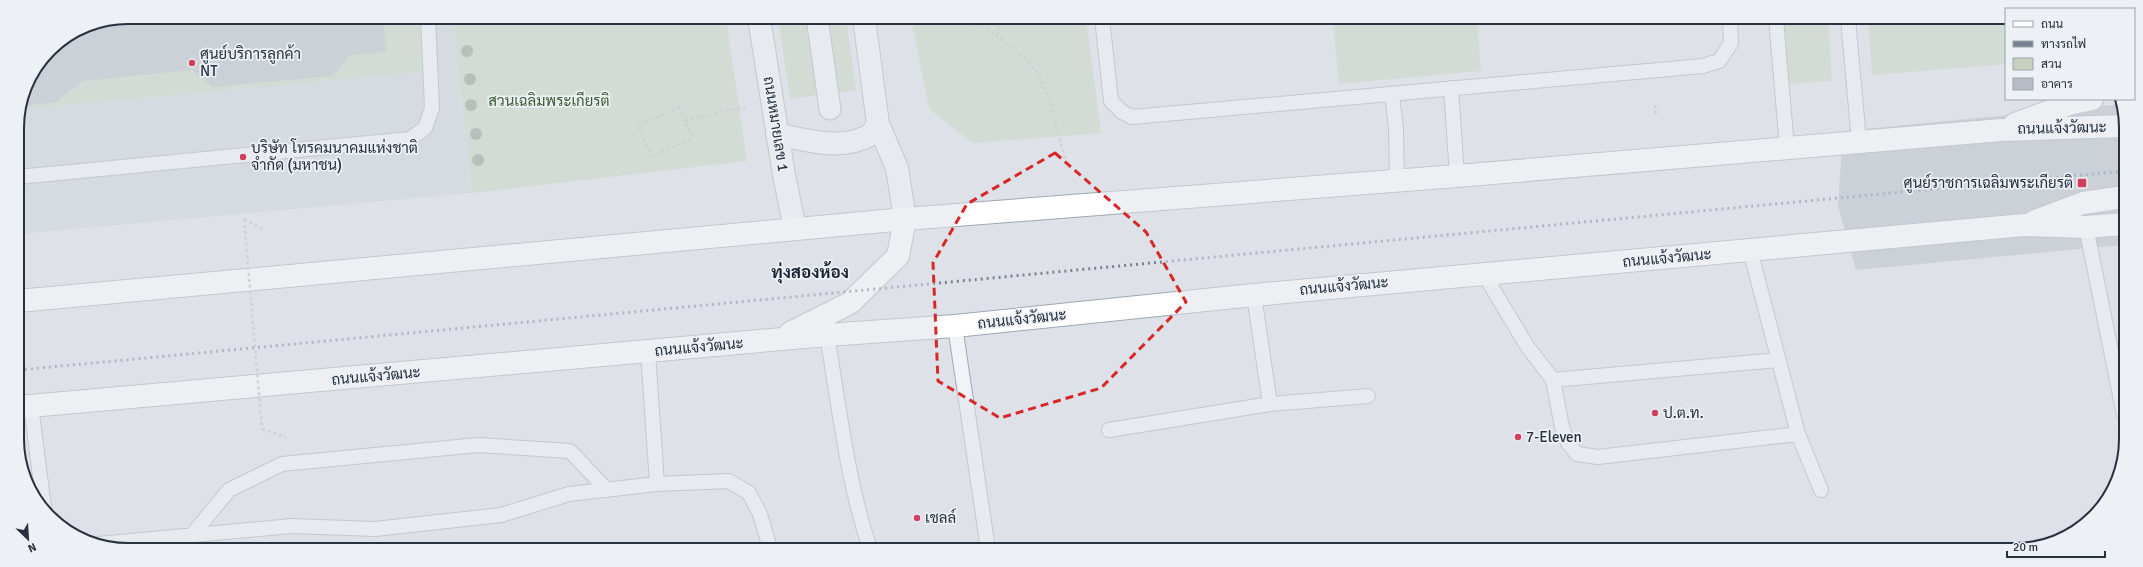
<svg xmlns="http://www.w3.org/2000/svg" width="2143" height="567" font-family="Signika,Sarabun,sans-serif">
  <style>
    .built { fill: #ccd2da }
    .green { fill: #c5d2bf }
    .building { fill: #b5bcc5 }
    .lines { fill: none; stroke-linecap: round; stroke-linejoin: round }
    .service-casing { stroke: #a3a9b2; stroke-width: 16 }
    .pedestrian-casing { stroke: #a3a9b2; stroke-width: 23 }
    .minor-casing { stroke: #a3a9b2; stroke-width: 24 }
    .primary-casing { stroke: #9da8b4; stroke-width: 24 }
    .path { stroke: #b8bdc3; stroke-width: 2.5; stroke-dasharray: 3 3; stroke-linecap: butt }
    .service { stroke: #f1f3f6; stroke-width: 14 }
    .pedestrian { stroke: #f1f3f6; stroke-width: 21 }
    .minor { stroke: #f1f3f6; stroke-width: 22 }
    .primary { stroke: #fff; stroke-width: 22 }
    .rail { stroke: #778392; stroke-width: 3; stroke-dasharray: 2 4; stroke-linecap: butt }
    .path-bridge { stroke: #b8bdc3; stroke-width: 2.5; stroke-dasharray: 3 3; stroke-linecap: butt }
    .tree { fill: #869885 }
    .marked { fill: none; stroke: #d62828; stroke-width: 3; stroke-dasharray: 8 5; stroke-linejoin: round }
    .poi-dot { fill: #d13f5e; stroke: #edf1f5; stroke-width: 1.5 }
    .labels { text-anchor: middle; stroke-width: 3.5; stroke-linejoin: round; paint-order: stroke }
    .poi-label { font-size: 15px; fill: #27313f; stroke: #edf1f5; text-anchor: start }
    .park-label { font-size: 15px; fill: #3e5b34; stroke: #edf1f5 }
    .street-label { font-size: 15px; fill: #27313f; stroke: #edf1f5 }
    .quarter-label { font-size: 17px; font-weight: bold; fill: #192230; stroke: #edf1f5 }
    .rim { fill: none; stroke: #27313f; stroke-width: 2 }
  </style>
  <rect width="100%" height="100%" fill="#dee2e8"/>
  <!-- built -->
  <path class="built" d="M128,17H453L472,193L18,234L17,121L26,85L50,49Z"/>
  <!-- green -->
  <path class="green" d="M128,17H419L422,72L20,109L26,85L50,49L86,25Z
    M453,17L726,18L747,161L472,193Z
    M778,18H846L856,90L790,99Z
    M911,18H1086L1101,133L973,143L929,109Z
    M1380,18L1477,19L1481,71L1339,84L1333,23Z
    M1781,19H1828L1832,81L1787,84Z
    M1868,19H2006V64L1872,75Z"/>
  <!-- building -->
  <path class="building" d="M128,17H383L386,52L351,55L332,76L213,87L192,70L83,81L56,102L21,106L26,85L50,49L86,25Z
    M2123,104L2124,245L1856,270L1838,206L1843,131Z"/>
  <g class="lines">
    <!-- service casing -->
    <g class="service-casing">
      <path id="service" d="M1102,18L1111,101L1122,112L1132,117L1703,66L1719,61L1731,43L1730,19
        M1776,19L1787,148
        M1848,19L1859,141
        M1451,88L1457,176
        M1392,94L1396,129L1397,181
        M18,177L410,139L425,128L432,108L428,17
        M2086,227L2124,415
        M1750,250L1798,434L1821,490
        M1484,274L1527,346L1553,380L1562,427L1568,443L1577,454L1598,457L1798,434
        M1254,295L1270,404L1368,396
        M955,326L988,549
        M827,335C839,406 847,480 870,549
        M648,352L657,484
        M1553,380L1778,360
        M31,406L44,507
        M1109,430L1270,404
        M192,535L229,490L282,464L478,445L570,451L607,490
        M98,544L292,526L375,529L501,515L569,494L657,484L729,481L749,493L760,514L770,548"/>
    </g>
    <!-- pedestrian casing -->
    <g class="pedestrian-casing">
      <path id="pedestrian" d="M817,18L830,109"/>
    </g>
    <!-- minor casing -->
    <g class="minor-casing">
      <path id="minor" d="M759,18L784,175L795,229
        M864,18L878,124L897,168L905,219
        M777,134C805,140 841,151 868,136C872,134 875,128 878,124"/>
    </g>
    <!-- primary casing -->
    <g class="primary-casing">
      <path id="primary" d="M2015,124L2069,104L2092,99
        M2035,221L2083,203L2124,197
        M18,301L905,219L1457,176L2001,130L2124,126
        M790,333L850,303L898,256L905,219
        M19,407L827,335L955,326L1254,295L2024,225L2086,227L2124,224"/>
    </g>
    <!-- path -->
    <path class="path" d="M897,19H956L988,29L1019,53L1037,72L1048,96L1065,159
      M997,36L1001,18
      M1655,105L1656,116
      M679,107L693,138L651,156L638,125Z
      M685,121L727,110L745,108
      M244,219L264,230
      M262,429L286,437"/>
    <!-- service -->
    <use href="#service" class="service"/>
    <!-- pedestrian -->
    <use href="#pedestrian" class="pedestrian"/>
    <!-- minor -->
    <use href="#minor" class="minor"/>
    <!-- primary -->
    <use href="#primary" class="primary"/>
    <!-- rail -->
    <path class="rail" d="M19,370L2124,171"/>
    <!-- path-bridge -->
    <path class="path-bridge" d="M244,219L262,429"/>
  </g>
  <!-- trees -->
  <g class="tree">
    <circle cx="467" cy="51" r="6"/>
    <circle cx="470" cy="79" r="6"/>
    <circle cx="471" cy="105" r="6"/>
    <circle cx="476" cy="134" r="6"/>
    <circle cx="478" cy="160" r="6"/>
  </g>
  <!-- marked area -->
  <path d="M0 0H2143V567H0ZM1055,153L1146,232L1186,302L1101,388L1000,418L938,381L933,263L967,204Z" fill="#dee2e8" fill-opacity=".55" fill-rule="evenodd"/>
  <path class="marked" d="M1055,153L1146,232L1186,302L1101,388L1000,418L938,381L933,263L967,204Z"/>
  <!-- markers -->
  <g class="poi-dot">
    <circle cx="192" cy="63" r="4"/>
    <circle cx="243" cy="157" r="4"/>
    <rect x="2077" y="178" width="10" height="10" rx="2"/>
    <circle cx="1655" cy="413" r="4"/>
    <circle cx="1518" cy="437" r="4"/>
    <circle cx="917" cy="518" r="4"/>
  </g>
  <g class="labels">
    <!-- poi labels -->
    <g class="poi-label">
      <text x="200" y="59">ศูนย์บริการลูกค้า<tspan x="200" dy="17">NT</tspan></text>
      <text x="251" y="153">บริษัท โทรคมนาคมแห่งชาติ<tspan x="251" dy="17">จำกัด (มหาชน)</tspan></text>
      <text x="2073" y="188" text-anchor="end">ศูนย์ราชการเฉลิมพระเกียรติ</text>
      <text x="1663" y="418">ป.ต.ท.</text>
      <text x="1526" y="442">7-Eleven</text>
      <text x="925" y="523">เชลล์</text>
    </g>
    <!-- park labels -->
    <g class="park-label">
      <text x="549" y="106">สวนเฉลิมพระเกียรติ</text>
    </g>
    <!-- street labels -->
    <g class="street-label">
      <text transform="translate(776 124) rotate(81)" y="5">ถนนหมายเลข 1</text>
      <text transform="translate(2062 128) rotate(-1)" y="5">ถนนแจ้งวัฒนะ</text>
      <text transform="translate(1667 258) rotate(-5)" y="5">ถนนแจ้งวัฒนะ</text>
      <text transform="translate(1344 286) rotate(-5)" y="5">ถนนแจ้งวัฒนะ</text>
      <text transform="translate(1022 319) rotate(-6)" y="5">ถนนแจ้งวัฒนะ</text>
      <text transform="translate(699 347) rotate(-5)" y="5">ถนนแจ้งวัฒนะ</text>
      <text transform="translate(376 376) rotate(-5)" y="5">ถนนแจ้งวัฒนะ</text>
    </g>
    <!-- quarter labels -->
    <g class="quarter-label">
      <text x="810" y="278">ทุ่งสองห้อง</text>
    </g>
  </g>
  <!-- crop -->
  <path d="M0 0H2143V567H0ZM128 24H2015A104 104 0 0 1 2119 128V439A104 104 0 0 1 2015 543H128A104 104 0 0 1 24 439V128A104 104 0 0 1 128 24Z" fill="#edf1f5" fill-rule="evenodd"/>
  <path class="rim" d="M128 24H2015A104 104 0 0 1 2119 128V439A104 104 0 0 1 2015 543H128A104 104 0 0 1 24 439V128A104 104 0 0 1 128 24Z"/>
  <!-- legend -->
  <rect x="2005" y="8" width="130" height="92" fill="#edf1f5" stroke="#9ea4ac"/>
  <rect x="2013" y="21" width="20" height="6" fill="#ffffff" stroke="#9ea4ac"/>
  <text x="2041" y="28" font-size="12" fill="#27313f">ถนน</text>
  <rect x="2013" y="41" width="20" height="6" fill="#778392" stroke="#9ea4ac"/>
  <text x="2041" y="48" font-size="12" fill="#27313f">ทางรถไฟ</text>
  <rect x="2013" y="58" width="20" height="12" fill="#c5d2bf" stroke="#9ea4ac"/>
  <text x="2041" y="68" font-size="12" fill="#27313f">สวน</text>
  <rect x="2013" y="78" width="20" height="12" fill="#b5bcc5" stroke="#9ea4ac"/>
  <text x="2041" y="88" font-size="12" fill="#27313f">อาคาร</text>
  <!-- north arrow -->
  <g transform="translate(28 539) rotate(155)" stroke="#edf1f5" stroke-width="3" paint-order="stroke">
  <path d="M0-3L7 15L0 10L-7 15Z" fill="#27313f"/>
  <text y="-6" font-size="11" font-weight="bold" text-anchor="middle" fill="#27313f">N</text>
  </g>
  <!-- scale -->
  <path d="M2007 551v6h98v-6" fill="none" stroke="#27313f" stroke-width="2"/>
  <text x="2013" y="551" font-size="12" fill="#27313f" stroke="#edf1f5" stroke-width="3" paint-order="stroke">20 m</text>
</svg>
